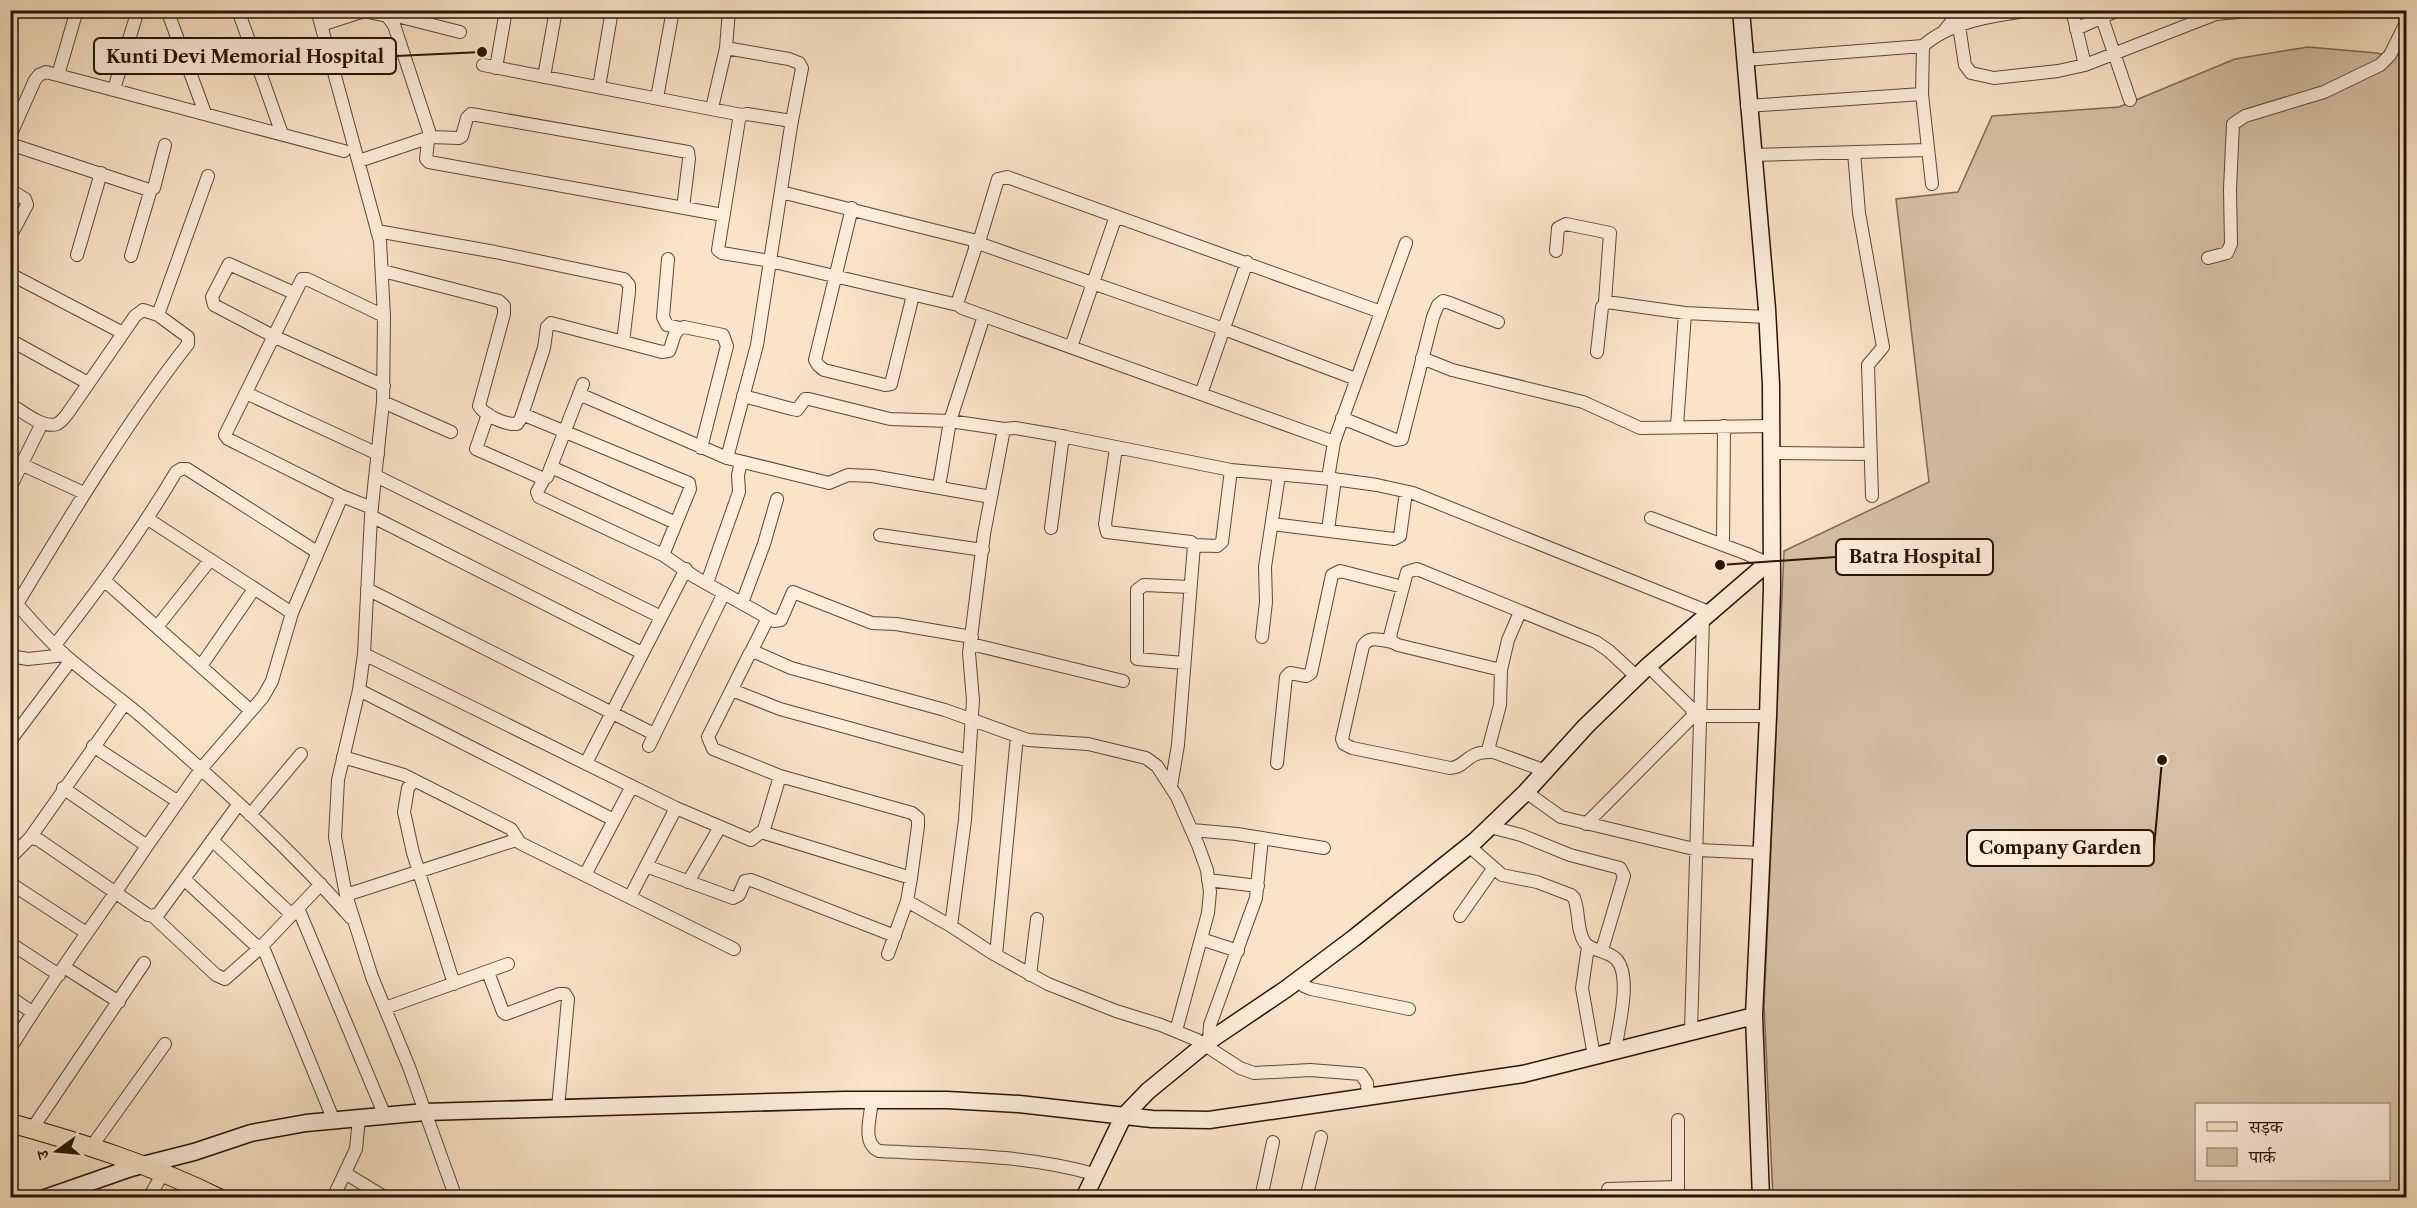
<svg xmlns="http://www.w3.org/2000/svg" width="2417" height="1208" font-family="'Libre Caslon Text','Noto Serif Devanagari',serif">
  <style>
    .green { fill: #d6c1a6; stroke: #7e6a53; stroke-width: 1.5; fill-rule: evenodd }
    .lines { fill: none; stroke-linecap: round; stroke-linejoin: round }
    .street-casing { stroke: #5c4832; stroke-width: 14 }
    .secondary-casing { stroke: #271400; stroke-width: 19 }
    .primary-casing { stroke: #271400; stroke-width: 20 }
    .street { stroke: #fceddb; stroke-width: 12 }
    .secondary { stroke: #fceddb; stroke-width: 16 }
    .primary { stroke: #fae4c8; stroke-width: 18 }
    .leader { fill: none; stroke: #271400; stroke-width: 2 }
    .callout-dot { fill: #271400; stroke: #fceddb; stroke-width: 2 }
    .callout { fill: #fceddb; stroke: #271400; stroke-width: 2 }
    .callout-label { font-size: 18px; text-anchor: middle; font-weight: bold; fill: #271400 }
  </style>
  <rect width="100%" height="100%" fill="#fae4c8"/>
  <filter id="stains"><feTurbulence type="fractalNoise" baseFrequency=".00333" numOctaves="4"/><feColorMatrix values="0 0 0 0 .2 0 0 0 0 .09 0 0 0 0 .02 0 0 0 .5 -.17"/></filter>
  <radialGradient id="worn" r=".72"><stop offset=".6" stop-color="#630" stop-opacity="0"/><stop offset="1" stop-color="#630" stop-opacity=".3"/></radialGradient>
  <!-- green -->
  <path class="green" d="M2406,30V1197L1773,1198L1764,1006L1784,551L1929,482L1896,199L1958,192L1992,116L2119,107L2235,59L2308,47L2377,53L2391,57ZM2196,1104H2388V1180H2196Z"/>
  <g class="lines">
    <!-- street casing -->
    <g class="street-casing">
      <path id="street" d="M167,10L205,113
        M238,10L282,134
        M317,10L380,241L384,316L383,402L371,516L364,654L359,690L338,780L335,837L346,895L372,977L409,1067L456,1198
        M729,10L726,48L789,59L799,63L802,68L791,126L757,345L727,458L829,483L848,475L872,476L991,497
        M2072,10L2085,65
        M387,16L401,17L460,32
        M2102,18L2130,100
        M321,25L364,11L387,16L394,25L429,131L426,159L429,162L723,215
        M1959,26L1965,65L1971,73L1994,78L2058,71L2085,65L2216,14L2259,10
        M2076,29L2118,10
        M1944,31L1961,10
        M1744,60L1923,46
        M483,65L742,115
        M496,68L506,10
        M58,75L77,10
        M544,77L556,10
        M599,87L612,10
        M114,89L138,10
        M657,98L673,10
        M1747,106L1922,94
        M712,108L726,48
        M792,121L747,114L742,115L739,120L718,250L722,253L770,261L958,305
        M10,136L35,80L39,75L46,72L344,151
        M10,144L149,190L154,188L165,145
        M1854,152L1859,213L1883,347L1868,365L1872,496
        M1752,155L1927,150
        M359,161L430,137L459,138L462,136L467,118L471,114L688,152L689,159L683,208
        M1932,184L1922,94L1923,46C1952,20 1998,15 2034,10
        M10,190L25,199L27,205L10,237
        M781,192L973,240L975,242V249L958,301V305L962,308L1334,442L1328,478
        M852,208L815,360L818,365L824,370L885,385L891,384L913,295
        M377,231L495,252L624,279L629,285V292L623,342
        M975,242L1224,329L1356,379
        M979,242L998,179L1007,177L1381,312
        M1556,251L1558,228L1566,224L1610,233L1605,302
        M77,255L101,173
        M131,256L151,189
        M2208,258L2227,253L2231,244L2230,189L2233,124L2245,116L2324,92L2380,65L2390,55L2406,23
        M668,259L663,317L667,325L680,328
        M383,271L499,301L504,306V314L479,406C485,416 506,425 517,424L521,418L544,348L547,327L551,323L662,352L669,351C674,342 672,330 684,327L723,335L727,346L701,448
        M10,274L123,333
        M294,293L229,264L212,297L214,305L275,337L384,386
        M158,315L208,176
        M984,316L950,421L1004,429L984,534L969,653L973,700L969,761L965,820L951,926L992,953L1048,984L1116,1011L1161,1025L1197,1040L1240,1068L1254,1073L1310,1070L1361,1074L1367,1083L1368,1097
        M10,340L88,383
        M1071,347L1116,216
        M1597,352L1602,307L1607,302L1685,313L1767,317
        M1422,358L1452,370L1583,402L1640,428L1771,426
        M246,393L378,454
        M579,394L727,458
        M1201,394L1247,262
        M743,396L792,409L797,410L805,399H809L890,419L950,421L939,487
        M383,402L451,432
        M10,404C22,411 43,429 57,424C61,422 65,417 68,413L135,316L143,310L158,315L188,337V344C124,426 71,515 17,604
        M488,414L476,449L544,479L547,477L583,384
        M522,414L689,483L690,489L663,555
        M1342,418L1396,440L1402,439L1433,317L1438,305L1443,301L1450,303L1498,322
        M1677,426L1685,313
        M1004,429L1015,428L1056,435L1231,470L1341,480L1377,485L1413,493L1709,612
        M1334,442L1406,243
        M1116,448L1105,524L1107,532L1191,542L1194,545L1178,745L1171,786
        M1772,453L1871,454
        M23,465L84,493
        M551,467L676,523
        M376,476L661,617
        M544,479L537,492L539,497L663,555L695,577L768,618
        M10,488L42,423
        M372,508L342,496L228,439L225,435L302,279H307L384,316
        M371,516L642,653
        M1651,518L1747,554L1767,563
        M148,519L292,613
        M1272,524L1394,539L1400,536L1406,492
        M1051,528L1063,436
        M1328,530L1335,479
        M880,535L983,550
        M1194,545L1217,546L1222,542L1231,470
        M1723,545L1724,426
        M105,581L251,711
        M707,583L739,492L738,475L741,462
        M367,589L654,734
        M10,596C28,617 46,638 66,656C90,677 117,696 141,716C214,780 287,845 351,918
        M742,603L764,544L777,499
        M1520,612L1508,640L1501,670L1500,705L1488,750L1546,771
        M157,627L210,560
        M1262,637L1266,602L1265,567L1279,475
        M1392,642C1381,640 1369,635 1363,646L1342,739L1344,744L1352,748L1450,768C1465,768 1466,752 1489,752
        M971,644L1123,681
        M55,645C99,589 140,533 176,472L181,469H187L317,552
        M751,652L768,618L774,621L781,620L793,592L872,623L896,624L972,637
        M364,654L676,808L751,840L761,832L911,878L918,826V818L912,813L780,776L713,749L708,737L750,653L755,652L791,668L945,710L1028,740L1088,744L1146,758L1157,766L1177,797L1198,845L1207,870L1210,892L1208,913L1176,1031
        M10,656L28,659L65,655
        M1184,663L1137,659V590L1144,585L1190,587
        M201,666L254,589
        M1648,666L1691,708L1694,716
        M1501,670L1398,645L1392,642L1390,636L1407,572L1417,569L1596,642L1609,651L1637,677
        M359,690L614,820
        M732,690L780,709L969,761
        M10,741L71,660
        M93,746L177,801
        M649,746L724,593
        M343,757L404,775L511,829L520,843L734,949
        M586,763L686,569
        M1277,763L1286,677L1290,673L1306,676L1311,673L1332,575L1340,571L1403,587
        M414,780L408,788L404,812L413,853L454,984
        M63,788L147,846L201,769L263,697L272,681L292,613L342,496
        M1526,792L1561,817L1698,850L1762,853
        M250,815L301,754
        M1586,824L1693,716H1768
        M1490,827L1521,835L1570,855L1620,868L1624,876L1602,950
        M1192,830L1237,834L1324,848
        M763,833L780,776
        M30,838L39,840L148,915L153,916L159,913L238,805
        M212,840L292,915
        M1469,846L1502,875L1537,882L1571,895L1574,898C1580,913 1576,930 1585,943C1591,951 1608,950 1617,960C1632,978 1618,1029 1615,1051
        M10,858L30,838L125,703
        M646,866L733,898L739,895L745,881L751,880L895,936
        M585,875L632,786
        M911,878L907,901L951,926
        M184,879L252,942L265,952L334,1121
        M1208,880L1258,886
        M688,882L720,827
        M10,883L85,932
        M346,895L516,840
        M630,897L676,808
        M298,908L385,1116
        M153,916L216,975L225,979L260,948L321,884
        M1460,916L1493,869
        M1201,939L1238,951
        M10,943L59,975
        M1588,947L1582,988L1594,1056
        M888,954L907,901
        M996,955L1017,736
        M64,967L119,1002
        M488,972L503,1012L506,1014L559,994H565L568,999L558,1108
        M1030,975L1037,919
        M1298,980L1304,986L1311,989L1409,1009
        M10,997L32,1012
        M385,1008L508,964
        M1691,1031L1703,618
        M1209,1041L1210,1025L1256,898L1262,838
        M10,1049C52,979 102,914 147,846
        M872,1100C871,1116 861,1143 879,1151C951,1155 1024,1154 1094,1174
        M1678,1120V1198
        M32,1129L144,963
        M92,1146L165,1044
        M345,1173L386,1198
        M1608,1189L1678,1187
        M149,1198L159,1180
        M333,1198L356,1149L359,1118
        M1261,1198L1273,1142
        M1306,1198L1321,1137"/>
    </g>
    <!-- secondary casing -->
    <g class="secondary-casing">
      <path id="secondary" d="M1741,10L1767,309L1771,385L1772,588L1768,716L1754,1016L1761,1198
        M45,1198L131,1168L194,1152L251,1133L306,1123L425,1112L845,1100H947L1019,1104L1152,1119L1209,1120L1523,1074L1754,1016
        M1084,1198L1123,1117L1148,1091L1209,1041L1286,989L1354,938L1475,841L1526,792L1586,726L1648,666L1771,560"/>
    </g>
    <!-- primary casing -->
    <g class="primary-casing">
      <path id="primary" d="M10,1123C82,1143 152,1165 219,1198"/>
    </g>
    <!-- street -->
    <use href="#street" class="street"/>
    <!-- secondary -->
    <use href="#secondary" class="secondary"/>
    <!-- primary -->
    <use href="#primary" class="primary"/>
  </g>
  <!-- callouts -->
  <path class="leader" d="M482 52L396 56M1720 565L1836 557M2162 760L2154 848"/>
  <g class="callout-dot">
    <circle cx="482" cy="52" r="6"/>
    <circle cx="1720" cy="565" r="6"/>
    <circle cx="2162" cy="760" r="6"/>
  </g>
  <g class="callout">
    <rect x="94" y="38" width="302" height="36" rx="6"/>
    <rect x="1836" y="539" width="157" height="36" rx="6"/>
    <rect x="1967" y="830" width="187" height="36" rx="6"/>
  </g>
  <g class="callout-label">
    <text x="245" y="63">Kunti Devi Memorial Hospital</text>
    <text x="1915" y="563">Batra Hospital</text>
    <text x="2060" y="854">Company Garden</text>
  </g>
  <!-- margin -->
  <rect width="2417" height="1208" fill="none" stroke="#fae4c8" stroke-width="36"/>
  <rect x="12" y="12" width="2393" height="1184" fill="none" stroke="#271400" stroke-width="3"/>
  <rect x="18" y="18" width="2381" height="1172" fill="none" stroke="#271400" stroke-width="1.5"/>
  <!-- legend -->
  <rect x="2195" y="1103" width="195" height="78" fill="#fceddb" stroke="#a79683" stroke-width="1.5"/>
  <rect x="2207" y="1122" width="30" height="9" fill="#fae4c8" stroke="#a79683" stroke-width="1.5"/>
  <text x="2249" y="1133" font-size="18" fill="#271400">सड़क</text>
  <rect x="2207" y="1148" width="30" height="18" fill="#d6c1a6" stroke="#a79683" stroke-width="1.5"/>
  <text x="2249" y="1163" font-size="18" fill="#271400">पार्क</text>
  <!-- north arrow -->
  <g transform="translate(57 1151) rotate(255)" stroke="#fceddb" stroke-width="4.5" paint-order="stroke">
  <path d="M0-4.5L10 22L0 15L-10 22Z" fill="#271400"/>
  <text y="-9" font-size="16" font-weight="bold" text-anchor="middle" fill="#271400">उ</text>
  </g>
  <rect width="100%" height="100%" filter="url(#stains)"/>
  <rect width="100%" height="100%" fill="url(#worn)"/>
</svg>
